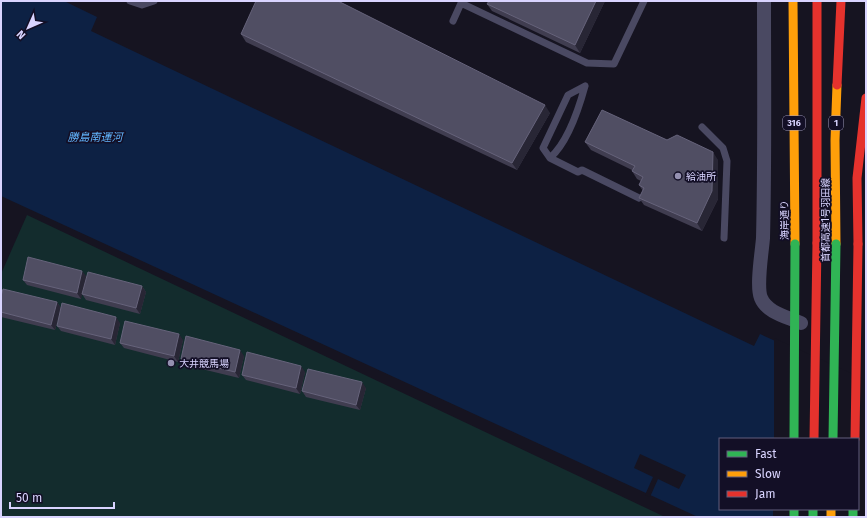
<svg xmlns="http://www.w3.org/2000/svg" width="867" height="518" font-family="'Fira Sans','Noto Sans JP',sans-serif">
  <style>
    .green { fill: #132c2d }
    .water { fill: #0d2144; fill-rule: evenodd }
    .pier { fill: #161421 }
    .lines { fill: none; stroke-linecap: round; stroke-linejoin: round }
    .lane { stroke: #4a4962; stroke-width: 7 }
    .street { stroke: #4a4962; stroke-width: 14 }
    .fast { stroke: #30b455; stroke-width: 9 }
    .slow { stroke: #ff9f0a; stroke-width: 9 }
    .jam { stroke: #e5322d; stroke-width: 9 }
    .fast-bridge { stroke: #30b455; stroke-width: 9 }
    .jam-bridge { stroke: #e5322d; stroke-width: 9 }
    .wall { fill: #403d50 }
    .shaded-wall { fill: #282635 }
    .building { fill: #504e63; stroke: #66637b }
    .poi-dot { fill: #9591b1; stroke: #130f26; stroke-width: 1.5 }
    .labels { text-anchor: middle; stroke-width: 3.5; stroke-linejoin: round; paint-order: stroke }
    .shield { fill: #130f26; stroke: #9e99be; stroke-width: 1 }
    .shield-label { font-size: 9px; font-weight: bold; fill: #d9d4ff }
    .poi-label { font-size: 10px; fill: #d9d4ff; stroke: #130f26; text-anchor: start }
    .street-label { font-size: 10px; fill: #d9d4ff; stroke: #130f26 }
    .water-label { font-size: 11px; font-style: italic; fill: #62b6ff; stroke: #130f26 }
  </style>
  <rect width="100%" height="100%" fill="#161421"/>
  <!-- green -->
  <path class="green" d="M27,215L665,517H1V274Z"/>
  <!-- water -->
  <path class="water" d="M1,1H64L97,17L91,31L754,346L760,334L866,382V517H698L1,196ZM720,439H858V509H720Z"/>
  <!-- pier -->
  <path class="pier" d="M774,338L866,380V517H773V509H858V439H774Z
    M640,454L686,475L679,489L658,479L650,497L645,495L653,477L634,468Z"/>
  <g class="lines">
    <!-- lane -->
    <path class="lane" d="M130,1L142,5L154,1
      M461,3L587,63L614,64L644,1
      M453,21L462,1
      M585,86L568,95L543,148L550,158L578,172L582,170L639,198
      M702,127L723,148L727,161L724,238
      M550,158C567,143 579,108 585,86"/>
    <!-- street -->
    <path class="street" d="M764,1C764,80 765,159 763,238C762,252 756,286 761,298C767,313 788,317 801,323"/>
    <!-- fast -->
    <path class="fast" d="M794,509V517
      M813,509V517
      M853,509V517"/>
    <!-- slow -->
    <path class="slow" d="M793,1L795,244
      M836,244L835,140L837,85
      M831,509V517"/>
    <!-- jam -->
    <path class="jam" d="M817,1V243
      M837,85L841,1
      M858,244L857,178L866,98"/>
    <!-- fast-bridge -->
    <path class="fast-bridge" d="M794,439L795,244
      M833,439L836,244"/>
    <!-- jam-bridge -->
    <path class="jam-bridge" d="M814,439L817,243
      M855,439L858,244"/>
  </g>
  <!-- wall -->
  <path class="wall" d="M605,1L580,53L492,11L487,4Z
    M241,34L550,113L517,170L246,42Z
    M667,140L718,160V199L702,231L644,205L639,198L643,191L639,185L641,181L637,179L632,171V170L591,150L585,142Z
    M82,271L81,299L27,285L23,280Z
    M142,286L146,292L140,314L86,300L82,294Z
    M1,296L57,302L61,308L55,330L1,317Z
    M120,323L115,345L61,331L57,326Z
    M183,340L178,362L124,348L120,343Z
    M244,356L239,378L185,365L181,359Z
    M305,372L300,394L246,380L242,375Z
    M366,388L360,410L306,397L302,391Z"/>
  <!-- shaded-wall -->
  <path class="shaded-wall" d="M596,1H605L580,53L575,45Z
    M545,105L550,113L517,170L512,163Z
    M713,152L718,160V199L702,231L697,223Z
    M82,271L87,277L81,299L77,293Z
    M142,286L146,292L140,314L136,308Z
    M57,302L61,308L55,330L51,325Z
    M116,317L120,323L115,345L111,339Z
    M179,334L183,340L178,362L174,356Z
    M240,350L244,356L239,378L235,372Z
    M301,366L305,372L300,394L296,388Z
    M362,382L366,388L360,410L356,405Z"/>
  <!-- building -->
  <path class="building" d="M256,1H338L545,105L512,163L241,34Z
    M489,1H596L575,45L487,4Z
    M602,110L667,140L677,135L713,152L712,191L697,223L639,198L644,188L639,185L643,177L632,171L635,166L585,142Z
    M28,257L82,271L77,293L23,280Z
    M88,272L142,286L136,308L82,294Z
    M3,289L57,302L51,325L1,312V296Z
    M62,303L116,317L111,339L57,326Z
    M125,321L179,334L174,356L120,343Z
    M186,336L240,350L235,372L181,359Z
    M247,352L301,366L296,388L242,375Z
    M308,369L362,382L356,405L302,391Z"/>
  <!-- markers -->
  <g class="poi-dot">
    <circle cx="678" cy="176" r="4"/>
    <circle cx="171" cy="363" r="4"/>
  </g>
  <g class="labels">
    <!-- shield labels -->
    <g class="shield">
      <rect x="783" y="116" width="22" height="14" rx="3"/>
      <rect x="829" y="116" width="14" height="14" rx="3"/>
    </g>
    <g class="shield-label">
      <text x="794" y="126">316</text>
      <text x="836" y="126">1</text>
    </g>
    <!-- poi labels -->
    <g class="poi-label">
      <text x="686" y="180">給油所</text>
      <text x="179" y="367">大井競馬場</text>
    </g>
    <!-- street labels -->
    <g class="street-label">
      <text transform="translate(784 220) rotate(-90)" y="4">海岸通り</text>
      <text transform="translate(825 220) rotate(-90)" y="4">首都高速1号羽田線</text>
    </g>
    <!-- water labels -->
    <g class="water-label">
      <text x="95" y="141">勝島南運河</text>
    </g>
  </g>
  <!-- border -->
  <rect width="867" height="518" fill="none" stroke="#d9d4ff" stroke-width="4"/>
  <!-- legend -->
  <rect x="719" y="438" width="140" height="72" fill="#130f26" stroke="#625e7d"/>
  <rect x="727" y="451" width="20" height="6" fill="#30b455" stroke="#625e7d"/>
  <text x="755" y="458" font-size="12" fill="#d9d4ff">Fast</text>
  <rect x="727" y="471" width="20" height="6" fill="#ff9f0a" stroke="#625e7d"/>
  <text x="755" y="478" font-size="12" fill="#d9d4ff">Slow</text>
  <rect x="727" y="491" width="20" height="6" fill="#e5322d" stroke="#625e7d"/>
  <text x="755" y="498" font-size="12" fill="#d9d4ff">Jam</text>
  <!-- north arrow -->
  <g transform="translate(28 28) rotate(225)" stroke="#130f26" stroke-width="3" paint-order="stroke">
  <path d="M0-3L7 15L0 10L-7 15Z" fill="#d9d4ff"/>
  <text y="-6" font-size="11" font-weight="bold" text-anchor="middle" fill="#d9d4ff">N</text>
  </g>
  <!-- scale -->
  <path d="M10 502v6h104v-6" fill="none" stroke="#d9d4ff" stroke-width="2"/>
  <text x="16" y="502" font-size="12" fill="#d9d4ff" stroke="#130f26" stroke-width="3" paint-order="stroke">50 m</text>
</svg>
